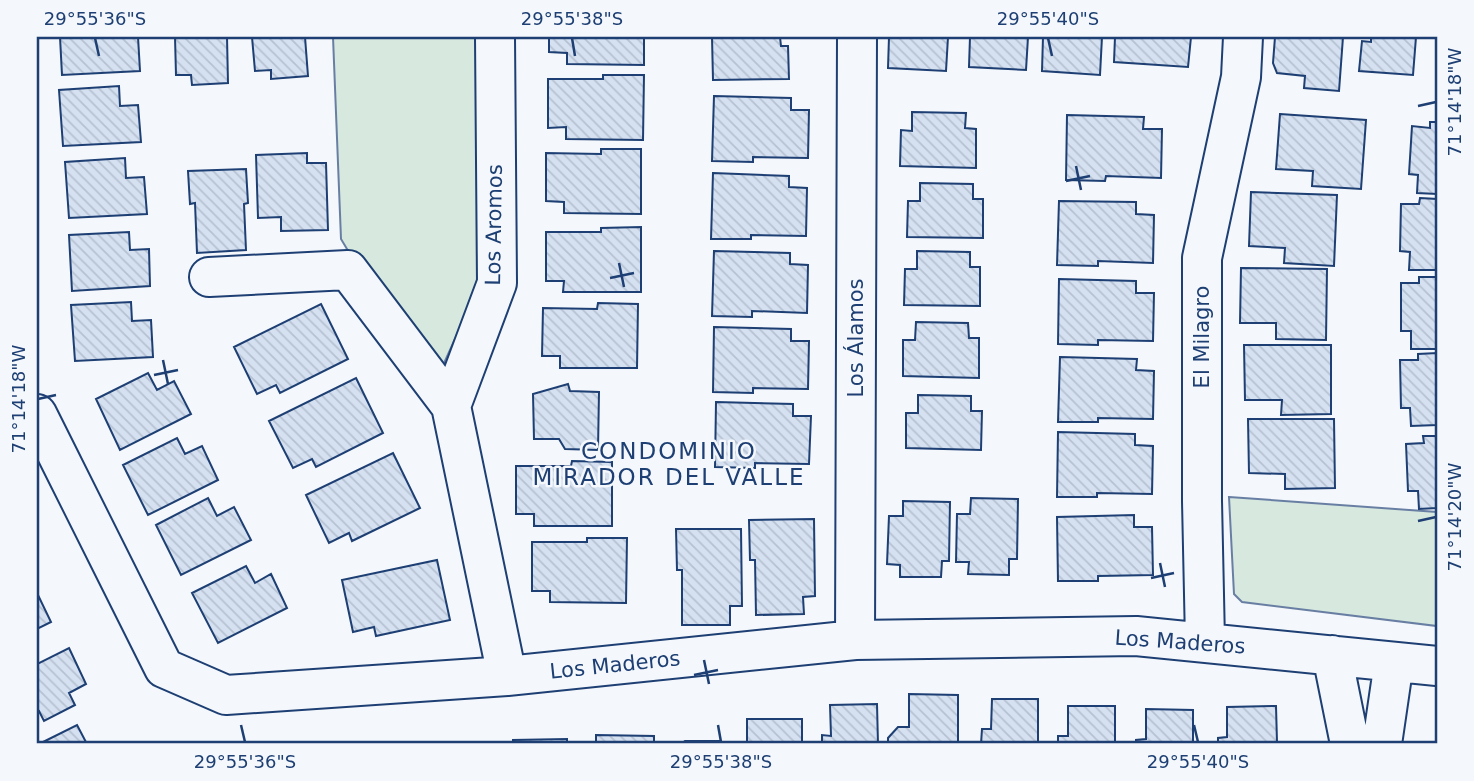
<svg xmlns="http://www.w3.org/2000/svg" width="1474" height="781" font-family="'DejaVu Sans',sans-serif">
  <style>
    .park { fill: #d7e8df; stroke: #687fa3; stroke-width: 2 }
    .building { fill: url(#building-back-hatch); stroke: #1d3f73; stroke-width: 2 }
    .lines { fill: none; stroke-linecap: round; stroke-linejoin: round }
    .street-casing { stroke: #1d3f73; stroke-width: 42 }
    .street { stroke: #f4f7fb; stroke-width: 38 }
    .ticks { fill: none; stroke: #1d3f73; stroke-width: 2.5 }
    .labels { text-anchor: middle; stroke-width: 5; stroke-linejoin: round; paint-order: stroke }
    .street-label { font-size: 21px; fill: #1d3f73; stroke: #f4f7fb }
    .neighbourhood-label { font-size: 23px; letter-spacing: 2px; fill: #1d3f73; stroke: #f4f7fb }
    .neatline { fill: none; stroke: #1d3f73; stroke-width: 2.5 }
    .ticks-label { font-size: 18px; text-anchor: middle; fill: #1d3f73 }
  </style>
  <defs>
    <pattern id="building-back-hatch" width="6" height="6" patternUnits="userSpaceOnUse" patternTransform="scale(1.75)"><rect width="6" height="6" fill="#d5e0f0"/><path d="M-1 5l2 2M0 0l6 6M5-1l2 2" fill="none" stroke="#b6c1d1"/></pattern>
  </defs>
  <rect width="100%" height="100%" fill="#f4f7fb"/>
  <!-- park -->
  <path class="park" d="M333,37H480V284L440,372L353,259L341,239Z
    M1229,497L1437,512V626L1242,602L1234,594Z"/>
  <!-- building -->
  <path class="building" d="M60,37H138L140,71L62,75Z
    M175,37H227L228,83L192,85L191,75H176Z
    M252,37H305L308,76L271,79V70L255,71Z
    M549,37H644V65L567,64V53L549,52Z
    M712,37H780L781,46H788L789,79L713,80Z
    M889,37H948L946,71L888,68Z
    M970,37H1028L1026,70L969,67Z
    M1043,37H1102L1100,75L1042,71Z
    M1115,37H1191L1188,67L1114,62Z
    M1275,37H1343L1339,91L1304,88L1305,76L1277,73L1273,63Z
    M1371,37H1416L1413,75L1359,71L1362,41L1371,42Z
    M603,75H644L643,140L566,139V127L548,128V79H603Z
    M119,86L120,106L138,105L141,142L63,146L59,90Z
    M714,96L791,98V110H809L808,158L753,157V162L712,161Z
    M912,112L966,113L965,128L976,129V168L900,166L901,130L912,131Z
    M1280,114L1366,120L1361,189L1312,186L1313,171L1276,169Z
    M1067,115L1144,117L1143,129H1162L1161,178L1106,176L1105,181L1066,180Z
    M1430,122H1437V194L1417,193L1418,175L1409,174L1412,126L1430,128Z
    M601,149H641V214L564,213V202L546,201V153L601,154Z
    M307,153V163H326L328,230L281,231V217L258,218L256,155Z
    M125,158L126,178L144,177L147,214L69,218L65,162Z
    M246,169L248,203L244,204L246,250L197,253L195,203L190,204L188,171Z
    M713,173L789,176V187L807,188L806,236L751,235V239H711Z
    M920,183L973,184V199H983V238L907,237L908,201H920Z
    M1251,192L1337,195L1334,266L1284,263L1285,248L1249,246Z
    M1420,198L1437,199V270H1409L1410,252L1400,251L1401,204H1419Z
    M1059,201L1136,202V214L1154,215L1153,263L1098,261V266L1057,265Z
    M641,227V292H563L564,281H546V232H601V228Z
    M129,232L130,250L149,249L150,286L72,291L69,235Z
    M714,251L790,253V264L808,265L807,313L752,311V317L712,316Z
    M917,251L970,252V267H980V306L904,305L905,269H917Z
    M1241,268L1327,269L1326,340L1276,339V323H1240Z
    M1419,277H1437V349H1411V331H1401V283H1419Z
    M1059,279L1136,281V293H1154L1153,341L1098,340V345L1058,344Z
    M131,302L132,321L151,320L153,357L75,361L71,305Z
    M598,303L638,304L637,368H560V356H542L543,308L597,309Z
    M321,304L348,359L280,393L276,385L257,394L234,347Z
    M916,322L968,323L969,338H979V378L903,376V340H915Z
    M714,327L791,329V341H809L808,389L753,388V393L713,392Z
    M1244,345H1331V414L1281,415L1282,400H1245Z
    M1437,353V425L1411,426L1410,408H1401L1400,360H1418V354Z
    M1060,357L1137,359L1136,370L1154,371L1153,419L1098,418V422H1058Z
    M148,373L157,390L174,381L191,414L120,450L96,399Z
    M356,378L383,433L316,467L312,459L293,468L269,421Z
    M568,384L570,391L599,392L598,450L565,449L559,439H534L533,394Z
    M918,395L971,396V411H982L981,450L906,448V413H918Z
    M716,402L793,404V416H811L809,464L755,463V468L715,467Z
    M1248,419H1334L1335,488L1285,489V474L1249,473Z
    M1058,432L1135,434V445L1153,446L1152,494L1097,493V497H1057Z
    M1423,436H1437V508L1419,509L1418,491H1408L1406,444L1424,443Z
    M177,438L185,454L202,446L218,480L148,515L123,465Z
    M393,453L420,508L352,541L349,533L329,543L306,495Z
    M572,461L612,462V526H534V514H516V466H571Z
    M208,498L217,516L234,507L251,540L181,575L156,525Z
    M971,498L1018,499L1017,559H1009V575L968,574L969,562H956L957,514H970Z
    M903,501L950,502L949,561H942L941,577H900V565L887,564L889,516H903Z
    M1134,515V527H1152L1153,575L1098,576V581H1058L1057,517Z
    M814,519L815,596L803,597L804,614L756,615L755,560H750L749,520Z
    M676,529H741L742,606H730V625H682V570H677Z
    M587,538H627L626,603L550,602V591H532V542H587Z
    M437,560L450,620L376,636L374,627L353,632L342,580Z
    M246,566L255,583L271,574L287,608L218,643L192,593Z
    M37,593L51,622L37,629Z
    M69,648L86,684L69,693L75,705L44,721L39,711L37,712V664Z
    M909,694L958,695V744H888V738L898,727H909Z
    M992,699H1038V744H981L982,729H991Z
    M877,704L878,744H822V735L831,736L830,705Z
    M1068,706H1115V744H1058V736H1068Z
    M1276,706L1277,742H1287V744H1218V738L1227,737V707Z
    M1146,709L1193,710V744H1136V740L1146,739Z
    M747,719H802V744H747Z
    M77,725L87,744H39Z
    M596,735L654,736V744H596Z
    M567,739V744H513V740Z
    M685,741H719V744H681Z
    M485,742V744H431V743Z"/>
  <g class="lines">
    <!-- street casing -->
    <g class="street-casing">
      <path id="street" d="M495,37L497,283L451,406L507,676
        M209,277L348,270L451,406
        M37,414L164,668L226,695L507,676L855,640L1136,636L1437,666
        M855,640L857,37
        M1205,641L1202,501V258L1241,77L1243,37
        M1332,655L1350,744
        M1382,744L1394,662"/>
    </g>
    <!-- street -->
    <use href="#street" class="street"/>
  </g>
  <!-- ticks -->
  <path class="ticks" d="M95,38L99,56M572,38L575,56M1048,38L1052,56M1418,106L1436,102M1076,166L1081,190M1066,181L1090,176M619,263L624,287M610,278L634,273M163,360L168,384M154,375L178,370M38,399L56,395M1418,521L1436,517M1160,563L1165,587M1151,578L1174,573M704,660L709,684M694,675L718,670M241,725L245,742M718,725L721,742M1194,725L1198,742"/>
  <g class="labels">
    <!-- street labels -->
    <g class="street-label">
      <text transform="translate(494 225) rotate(-89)" y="7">Los Aromos</text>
      <text transform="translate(1202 337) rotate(-90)" y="7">El Milagro</text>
      <text transform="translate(856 338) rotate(-90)" y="7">Los Álamos</text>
      <text transform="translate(1180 642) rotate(4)" y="7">Los Maderos</text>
      <text transform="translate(615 665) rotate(-6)" y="7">Los Maderos</text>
    </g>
    <!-- neighbourhood labels -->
    <g class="neighbourhood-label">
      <text x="669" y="459">CONDOMINIO<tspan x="669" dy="26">MIRADOR DEL VALLE</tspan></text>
    </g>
  </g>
  <!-- border -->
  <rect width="1474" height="781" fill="none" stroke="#f4f7fb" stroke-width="77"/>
  <rect x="38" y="38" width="1398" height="704" class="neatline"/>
  <g class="ticks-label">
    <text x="95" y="25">29°55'36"S</text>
    <text x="572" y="25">29°55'38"S</text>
    <text x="1048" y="25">29°55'40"S</text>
    <text transform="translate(1455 102) rotate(-90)" y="6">71°14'18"W</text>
    <text transform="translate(19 399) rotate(-90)" y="6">71°14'18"W</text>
    <text transform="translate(1455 517) rotate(-90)" y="6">71°14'20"W</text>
    <text x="245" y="768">29°55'36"S</text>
    <text x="721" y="768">29°55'38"S</text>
    <text x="1198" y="768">29°55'40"S</text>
  </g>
</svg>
